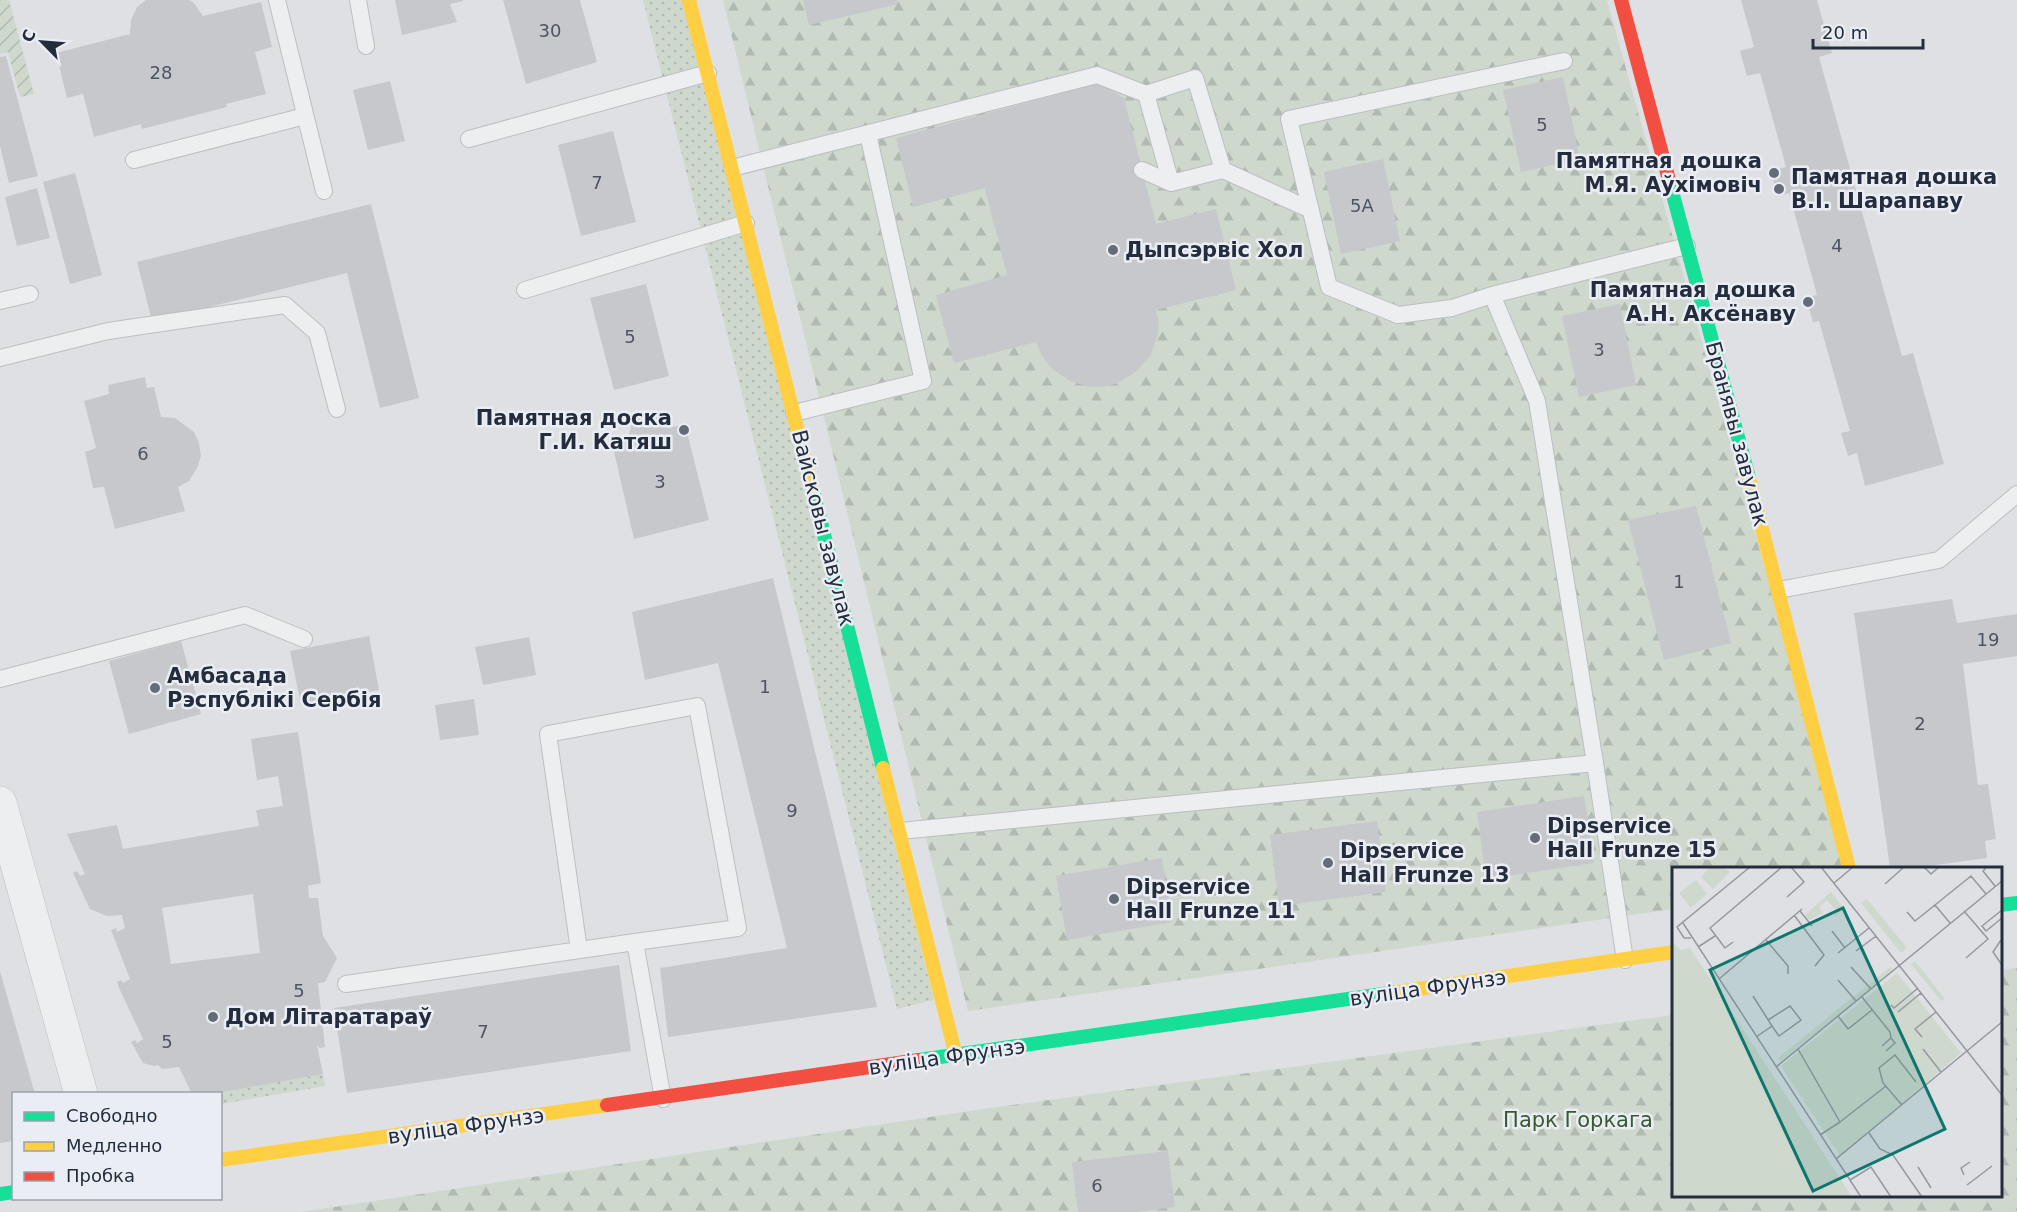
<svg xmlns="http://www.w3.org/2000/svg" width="2017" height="1212" font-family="'DejaVu Sans',sans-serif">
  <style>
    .grass { fill: url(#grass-dots) }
    .forest { fill: url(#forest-firs) }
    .garden { fill: url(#garden-furrows) }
    .building { fill: #c6c8cc; fill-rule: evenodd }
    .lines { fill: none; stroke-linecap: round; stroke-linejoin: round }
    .lane-casing { stroke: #bcbec2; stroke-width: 18 }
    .street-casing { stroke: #bcbec2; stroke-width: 34 }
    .lane { stroke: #edeef0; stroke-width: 16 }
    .street { stroke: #edeef0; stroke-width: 33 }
    .fast { stroke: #16e098; stroke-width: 14 }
    .slow { stroke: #ffcf43; stroke-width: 14 }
    .jam { stroke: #f24e42; stroke-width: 14 }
    .poi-dot { fill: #656c77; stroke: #eaeef4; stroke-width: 2 }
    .labels { text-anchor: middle; stroke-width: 5; stroke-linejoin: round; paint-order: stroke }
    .number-label { font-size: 18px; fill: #4d5462 }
    .poi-label { font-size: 21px; font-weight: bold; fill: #242d3d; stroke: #eaeef4; text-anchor: start }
    .street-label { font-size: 21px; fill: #242d3d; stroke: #eaeef4 }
    .park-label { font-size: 21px; fill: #385a30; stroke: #eaeef4 }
    .inset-road { fill: none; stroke: #9498a1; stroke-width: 1.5 }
    .view { fill: #0f766e; fill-opacity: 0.15; stroke: #0f766e; stroke-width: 3 }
    .inset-edge { fill: none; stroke: #242d3d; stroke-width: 3 }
  </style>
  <defs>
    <pattern id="grass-dots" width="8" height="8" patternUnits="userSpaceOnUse" patternTransform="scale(1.5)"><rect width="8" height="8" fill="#ced8cd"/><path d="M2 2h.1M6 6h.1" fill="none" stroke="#b1bab1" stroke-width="1.8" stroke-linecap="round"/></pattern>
    <pattern id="forest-firs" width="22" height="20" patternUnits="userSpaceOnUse" patternTransform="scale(1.5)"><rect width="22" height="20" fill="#ced8cd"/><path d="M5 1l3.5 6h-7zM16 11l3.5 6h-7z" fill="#b1bab1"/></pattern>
    <pattern id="garden-furrows" width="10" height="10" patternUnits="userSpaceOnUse" patternTransform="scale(1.5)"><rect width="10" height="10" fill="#ced8cd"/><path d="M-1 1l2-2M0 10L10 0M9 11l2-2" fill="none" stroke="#b1bab1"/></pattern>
  </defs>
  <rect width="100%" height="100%" fill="#dee0e4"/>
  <!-- grass -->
  <path class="grass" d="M643,0H683L934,1000L897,1009Z
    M323,1074L325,1086L221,1104L220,1094H212Z"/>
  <!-- forest -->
  <path class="forest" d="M723,0H1607L1848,868H1674L1673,909L968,1011Z
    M2017,968V1212H301L983,1109L1673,1015L1674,1196H2000L2001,970Z"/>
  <!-- garden -->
  <path class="garden" d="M0,0H9L34,94L20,97L8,52L0,54Z"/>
  <!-- building -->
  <path class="building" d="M146,0H189L194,3L203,16L261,2L272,47L255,52L266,94L226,104L227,107L142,129L141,124L94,137L83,94L67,98L56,53L130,34L131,20L137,7Z
    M395,0H463V1L450,4L457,22L402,35Z
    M503,0H580L597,62L526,84Z
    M803,0H897L898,4L809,25Z
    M1741,0H1817L1832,53L1819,57L1902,356L1913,353L1944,464L1865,486L1857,453L1848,456L1841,433L1850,431L1819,321L1813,322L1806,298L1817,295L1789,193L1778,196L1771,171L1786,167L1760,73L1747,76L1740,51L1754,47Z
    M6,56L38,176L9,183L0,146V57Z
    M1563,77L1580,159L1521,172L1503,90Z
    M390,81L405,141L368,150L353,90Z
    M1099,83L1124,98L1156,224L1216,209L1236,290L1156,310L1159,324L1157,337L1150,356L1136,372L1115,384L1100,387L1086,386L1070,381L1051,368L1042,356L1036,342L954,363L936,295L1007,275L985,188L913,207L896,138Z
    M613,131L636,222L581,236L558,145Z
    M1383,159L1400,241L1341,254L1324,172Z
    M75,173L102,275L70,284L43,182Z
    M37,188L50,238L17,246L5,197Z
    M371,204L419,398L380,408L347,273L152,321L137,262Z
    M646,284L669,376L614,390L590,298Z
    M1620,304L1636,385L1579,397L1562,316Z
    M145,377L147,388L154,387L161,417L175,418L194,432L199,443L201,456L197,468L189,481L178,487L185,511L115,529L104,487L93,488L85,452L96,448L84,401L109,394L108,385Z
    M654,414L668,428L685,424L709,520L634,539L612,443L628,438L633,420Z
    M1696,506L1731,643L1664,660L1628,520Z
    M773,578L877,1007L668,1037L660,968L787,948L718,663L645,680L632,612Z
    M1952,599L1957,623L2017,614V656L1963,664L1978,785L1988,784L1996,839L1985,841L1987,858L1914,868H1890L1854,613Z
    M369,636L379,690L301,705L290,651Z
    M529,637L536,675L483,685L475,647Z
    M181,641L201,714L129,734L109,661Z
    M474,699L479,735L440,740L435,705Z
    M298,732L321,883L308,886L309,898H318L323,936L337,958L325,982L318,983L325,1047L320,1048L317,1045L323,1074L212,1094H192L179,1067L162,1069L158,1065L153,1066L143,1063L131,1042L135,1040L137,1043L143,1039L119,988L117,982L121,980L123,983L130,979L111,930L116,928L117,932L125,928L122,915L107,916L90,909L73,873L77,871L80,876L85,874L67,834L117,825L123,849L259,826L256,810L283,806L278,776L257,780L251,739ZM253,894L260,953L171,964L162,908Z
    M1584,796L1594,863L1486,879L1477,812Z
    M1377,821L1386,892L1279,906L1270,835Z
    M1162,858L1172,922L1067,940L1056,876Z
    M619,965L631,1051L347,1093L334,1008Z
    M0,971L35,1094H14V1141L0,1143Z
    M1168,1151L1175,1207L1137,1212H1078L1072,1162Z"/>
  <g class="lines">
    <!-- lane casing -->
    <g class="lane-casing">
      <path id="lane" d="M277,0L324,191
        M358,0L366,46
        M1564,61L1289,119L1329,287L1398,315L1452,308L1492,295L1687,246
        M469,139L708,73
        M134,160L305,116
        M732,168L1097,75L1146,94
        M1142,170L1171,183L1223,170L1311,210
        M1171,183L1146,94L1195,78L1223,170
        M525,290L746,223
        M0,301L30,294
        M0,358L108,331L285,305L317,333L337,409
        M794,413L923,381L868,134
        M1779,590L1939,560L2017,494
        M0,679L245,615L304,639
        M1595,763L1625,960
        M900,831L1595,763L1537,401L1492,295
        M579,950L548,734L697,706L738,928L635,942
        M346,984L635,942L663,1099"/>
    </g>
    <!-- street casing -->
    <g class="street-casing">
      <path id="street" d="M0,803L81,1094"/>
    </g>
    <!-- lane -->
    <use href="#lane" class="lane"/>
    <!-- street -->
    <use href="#street" class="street"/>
    <!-- fast -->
    <path class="fast" d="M1669,180L1749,478
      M813,491L883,768
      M2000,905L2017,903
      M919,1060L1397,992
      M0,1194L14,1192"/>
    <!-- slow -->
    <path class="slow" d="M689,0L813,491
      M1749,478L1849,868
      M883,768L956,1056
      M1397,992L1674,952
      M220,1160L607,1105"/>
    <!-- jam -->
    <path class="jam" d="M1621,0L1669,180
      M607,1105L919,1060"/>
  </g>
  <!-- markers -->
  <g class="poi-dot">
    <circle cx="1774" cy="173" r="6"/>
    <circle cx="1779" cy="189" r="6"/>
    <circle cx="1113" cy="250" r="6"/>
    <circle cx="1808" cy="302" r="6"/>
    <circle cx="684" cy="430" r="6"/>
    <circle cx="155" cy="688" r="6"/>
    <circle cx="1535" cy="838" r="6"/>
    <circle cx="1328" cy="863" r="6"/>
    <circle cx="1114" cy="899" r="6"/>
    <circle cx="213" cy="1017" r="6"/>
  </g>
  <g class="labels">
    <!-- number labels -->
    <g class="number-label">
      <text x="550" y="37">30</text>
      <text x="161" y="79">28</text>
      <text x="1542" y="131">5</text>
      <text x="597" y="189">7</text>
      <text x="1362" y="212">5А</text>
      <text x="1837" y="252">4</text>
      <text x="630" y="343">5</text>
      <text x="1599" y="356">3</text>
      <text x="143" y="460">6</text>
      <text x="660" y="488">3</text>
      <text x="1679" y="588">1</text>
      <text x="1988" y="646">19</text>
      <text x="765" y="693">1</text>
      <text x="1920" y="730">2</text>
      <text x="792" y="817">9</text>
      <text x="299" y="997">5</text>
      <text x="483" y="1038">7</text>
      <text x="167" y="1048">5</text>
      <text x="1097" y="1192">6</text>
    </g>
    <!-- poi labels -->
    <g class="poi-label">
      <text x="1762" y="168" text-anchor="end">Памятная дошка<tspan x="1762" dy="24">М.Я. Аўхімовіч</tspan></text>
      <text x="1791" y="184">Памятная дошка<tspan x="1791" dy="24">В.І. Шарапаву</tspan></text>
      <text x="1125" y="257">Дыпсэрвіс Хол</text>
      <text x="1796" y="297" text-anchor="end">Памятная дошка<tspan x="1796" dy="24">А.Н. Аксёнаву</tspan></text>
      <text x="672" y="425" text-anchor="end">Памятная доска<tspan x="672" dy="24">Г.И. Катяш</tspan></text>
      <text x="167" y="683">Амбасада<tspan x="167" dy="24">Рэспублікі Сербія</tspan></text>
      <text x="1547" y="833">Dipservice<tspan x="1547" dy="24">Hall Frunze 15</tspan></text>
      <text x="1340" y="858">Dipservice<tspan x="1340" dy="24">Hall Frunze 13</tspan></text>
      <text x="1126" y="894">Dipservice<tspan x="1126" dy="24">Hall Frunze 11</tspan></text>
      <text x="225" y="1024">Дом Літаратараў</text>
    </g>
    <!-- street labels -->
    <g class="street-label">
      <text transform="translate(1737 434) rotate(75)" y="7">Бранявы завулак</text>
      <text transform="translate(823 528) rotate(76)" y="7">Вайсковы завулак</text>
      <text transform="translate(1428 988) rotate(-8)" y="7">вуліца Фрунзэ</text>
      <text transform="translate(947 1057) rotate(-8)" y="7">вуліца Фрунзэ</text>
      <text transform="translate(466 1126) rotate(-8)" y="7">вуліца Фрунзэ</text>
    </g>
    <!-- park labels -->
    <g class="park-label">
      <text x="1578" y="1127">Парк Горкага</text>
    </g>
  </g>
  <!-- overview -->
  <g transform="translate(1672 867)">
    <rect width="330" height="330" fill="#dee0e4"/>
    <path d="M38,0H51L58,5L41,22L29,10ZM24,13L35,27L19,41L7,26ZM195,32L235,81L229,86L189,36ZM243,94L273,132L269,134L239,97ZM218,100L221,103L109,194L106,191Z" fill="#ced8cd"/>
    <path d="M0,75L9,83L18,81L180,330H0ZM225,106L289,186L168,289L109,199Z" fill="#ced8cd"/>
    <path d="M159,25L172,41L162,50L165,45L155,33L147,40L151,46L137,53L133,48Z" fill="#ced8cd"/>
    <path class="inset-road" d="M149,0L330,228M252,0L259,7L267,0M315,0L311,4L323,19M162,16L181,0M213,17L232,0M115,30L132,15L119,0M330,43L310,59L314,64L330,51M128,44L140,59M292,44L316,72L294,91M235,45L243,54L263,38M122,48L152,88L143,99M11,56L189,330M278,56L263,38L299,9L314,27M160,64L173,81M19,71H12L5,60L78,0M94,73L116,99V107M329,73L321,85L330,98M61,75L53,81L38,61L110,0M26,80L43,69M184,84L204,69M166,86L197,61M179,100L199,122M47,112L130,42M166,113L184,134M81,129L100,159L84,170M190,130L218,165L219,171M219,138L222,141L246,121M226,145L249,126M166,149L176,162L200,143M96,153L118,139L129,153L107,169L100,159M250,170L243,162L264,145M210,179L219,171L223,176L214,184M126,182L168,255L214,219M251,182L269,205M104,200L330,14M230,238L211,216L207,201L223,188L244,215M197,266L208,282L221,288L250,330M148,268L168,255M164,292L330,155M246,300L259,321M292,308L289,301L298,295M178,313L199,300L219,330M295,318L320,299"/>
    <path class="view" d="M171,41L273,262L141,324L38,103Z"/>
    <rect width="330" height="330" class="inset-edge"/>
  </g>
  <!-- legend -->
  <rect x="12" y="1092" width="210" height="108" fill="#eaeef4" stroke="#9ba1ab" stroke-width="1.5"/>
  <rect x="24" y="1112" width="30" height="9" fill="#16e098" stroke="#9ba1ab" stroke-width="1.5"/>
  <text x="66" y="1122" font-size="18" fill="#242d3d">Свободно</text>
  <rect x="24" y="1142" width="30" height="9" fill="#ffcf43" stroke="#9ba1ab" stroke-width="1.5"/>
  <text x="66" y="1152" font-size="18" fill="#242d3d">Медленно</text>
  <rect x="24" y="1172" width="30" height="9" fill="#f24e42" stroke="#9ba1ab" stroke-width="1.5"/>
  <text x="66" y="1182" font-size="18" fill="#242d3d">Пробка</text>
  <!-- north arrow -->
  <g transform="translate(42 42) rotate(295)" stroke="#eaeef4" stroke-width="4.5" paint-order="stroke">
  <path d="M0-4.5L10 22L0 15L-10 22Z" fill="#242d3d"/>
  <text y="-9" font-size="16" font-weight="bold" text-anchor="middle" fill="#242d3d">С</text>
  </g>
  <!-- scale -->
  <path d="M1813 39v9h110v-9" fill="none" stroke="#242d3d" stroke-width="3"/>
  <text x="1822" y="39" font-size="18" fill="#242d3d" stroke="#eaeef4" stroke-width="4.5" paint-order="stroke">20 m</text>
</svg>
